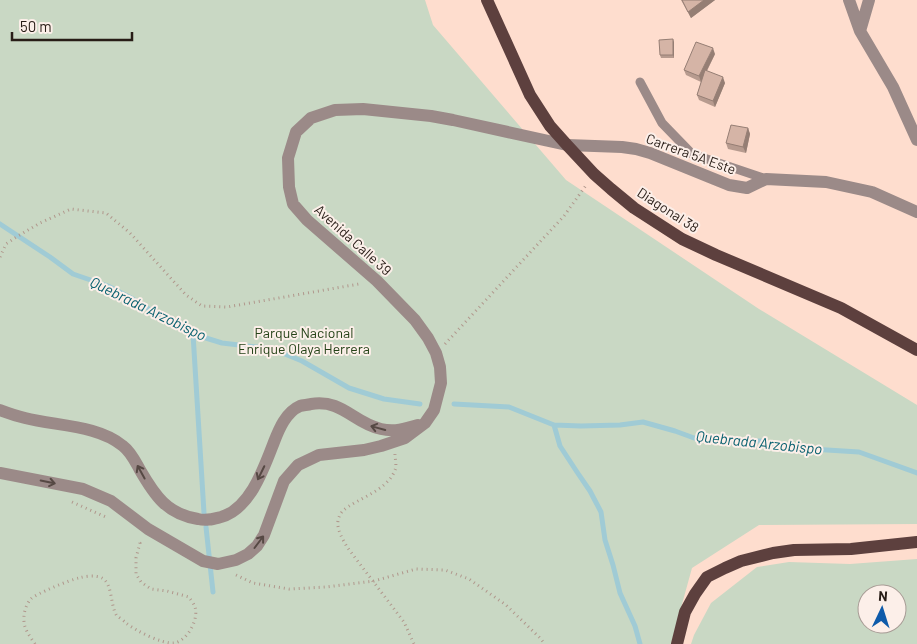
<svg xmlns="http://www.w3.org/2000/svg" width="917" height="644" font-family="Barlow,sans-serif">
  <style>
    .green { fill: #c9d8c4; fill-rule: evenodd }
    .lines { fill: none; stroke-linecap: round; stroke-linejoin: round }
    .stream { stroke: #a0cbd5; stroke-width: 5 }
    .path { stroke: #b0978c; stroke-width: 3; stroke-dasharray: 1 4; stroke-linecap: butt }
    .service { stroke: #9b8a88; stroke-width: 9 }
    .minor { stroke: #9b8a88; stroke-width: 12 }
    .tertiary { stroke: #9b8a88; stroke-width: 12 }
    .primary { stroke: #5d403e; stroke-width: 12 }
    .wall { fill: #b79b8f }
    .shaded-wall { fill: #957e74 }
    .building { fill: #d5b4a6; stroke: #957e74 }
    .oneway { stroke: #564944 }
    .labels { text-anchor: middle; stroke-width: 4; stroke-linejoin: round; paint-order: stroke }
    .street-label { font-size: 14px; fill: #281d17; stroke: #fcefe9 }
    .park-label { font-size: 14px; fill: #244217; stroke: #fcefe9 }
    .water-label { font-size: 15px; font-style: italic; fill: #096170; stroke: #fcefe9 }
  </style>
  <rect width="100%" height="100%" fill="#feddce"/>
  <!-- green -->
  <path class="green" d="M0,0H425L433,25L566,180L759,309L917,405V524L759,525L692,568L671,644H0Z
    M917,559V644H691L694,635L711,603L757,567L789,562L850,564ZM867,594H897V624H867Z"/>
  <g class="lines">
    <!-- stream -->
    <path class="stream" d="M0,224L50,257L73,274L108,286L133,299L173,324L193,334L222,343L265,348L280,352L302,361L349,388L384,399L420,404
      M193,334L204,513
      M454,404L509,407L554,425L581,426L620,425L643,422L675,431L694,438L730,441H760L779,447L859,452L917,473
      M554,425L560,446L577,472L590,491L601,512L605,540L613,565L620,593L635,626L640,644
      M206,527L213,592"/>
    <!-- path -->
    <path class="path" d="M0,257L6,244L18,236L40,223L71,209L106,213L130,233L186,295L202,306L227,307L359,284
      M445,344L564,216L587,184
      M395,454C395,459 397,466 395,470C386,495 344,501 339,517C335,527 342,538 347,547L404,622L414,644
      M72,502L108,518
      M236,575L253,583L289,589L326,587L374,581L416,569L445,570L469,579L506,605L539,637L545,644
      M35,644C29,635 23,628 24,617C24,611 27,603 31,599C35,594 72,579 79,578C86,576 96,575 102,578C113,584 110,606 117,616C120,618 124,621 126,623C136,631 162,644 174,643C187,641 199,620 195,607C194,604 191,600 189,597L167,591L151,589L141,582L136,574V558L140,543L138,541"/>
    <!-- service -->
    <path class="service" d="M640,82L662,123L692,154L766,179"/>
    <!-- minor -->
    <path class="minor" d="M849,0L860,31
      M869,0L860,31L893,87L917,140
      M567,145L622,147L636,149L650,153L729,185L747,188L766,179L826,182L872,192L917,212"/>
    <!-- tertiary -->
    <path class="tertiary" d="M0,410C8,413 17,416 25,418C56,426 98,425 123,446C131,452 135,461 140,470C155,496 167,514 198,519C207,521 213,519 221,517C250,509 264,468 274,442C279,429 286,412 300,406C303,405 308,405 311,404C343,399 353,423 381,429C394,432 405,429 418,425
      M0,473L83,489L111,501L148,529L203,561L218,564L236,560L248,554L257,546L264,535L284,481L298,465L319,455L364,450L381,446L405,438L425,423L434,410L441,383L440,367L436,353L428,338L415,320L377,281L307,220L293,204L289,187L288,158L296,132L311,118L335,110L363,109L431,116L453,120L567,145"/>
    <!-- primary -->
    <path class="primary" d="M487,0L530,95L550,126L567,145L594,174L611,189L634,208L682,239L716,255L841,308L917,350
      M677,644L685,612L695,594L707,577L725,568L741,561L773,553L794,550L851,549L917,542"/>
  </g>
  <!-- wall -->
  <path class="wall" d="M681,0H715L691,18Z
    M674,42V58H661L660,55Z
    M715,54L707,71L725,83L715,107L699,100L697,95L701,82L686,75L684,70Z
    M748,128L750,134L746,153L728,149L726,143Z"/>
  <!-- shaded-wall -->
  <path class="shaded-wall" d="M704,0H715L691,18L688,12Z
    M673,39L674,42V58L673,55Z
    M713,48L715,54L701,82L699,76Z
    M723,77L725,83L715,107L713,101Z
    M748,128L750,134L746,153L743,147Z"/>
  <!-- building -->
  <path class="building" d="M682,0H704L688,12Z
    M673,39V55H660L659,40Z
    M696,42L713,48L699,76L684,70Z
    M705,70L723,77L713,101L697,95Z
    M731,125L748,128L743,147L726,143Z"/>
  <!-- one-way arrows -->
  <defs><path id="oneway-shaft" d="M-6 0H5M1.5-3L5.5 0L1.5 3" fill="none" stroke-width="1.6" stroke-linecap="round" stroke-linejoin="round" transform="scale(1.25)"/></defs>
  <g class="oneway">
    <use href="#oneway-shaft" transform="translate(378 428) rotate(-165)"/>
    <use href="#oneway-shaft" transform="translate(141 472) rotate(-119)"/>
    <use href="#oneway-shaft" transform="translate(261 473) rotate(116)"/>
    <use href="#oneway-shaft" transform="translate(48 482) rotate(12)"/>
    <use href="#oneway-shaft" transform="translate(259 542) rotate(-53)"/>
  </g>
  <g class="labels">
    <!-- street labels -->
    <g class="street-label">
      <text transform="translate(691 154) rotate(20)" y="5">Carrera 5A Este</text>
      <text transform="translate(668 210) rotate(33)" y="5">Diagonal 38</text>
      <text transform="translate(353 240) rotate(42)" y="5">Avenida Calle 39</text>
    </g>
    <!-- park labels -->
    <g class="park-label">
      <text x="304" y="338">Parque Nacional<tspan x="304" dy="16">Enrique Olaya Herrera</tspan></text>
    </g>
    <!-- water labels -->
    <g class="water-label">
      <text transform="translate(148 309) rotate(26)" y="5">Quebrada Arzobispo</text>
      <text transform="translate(759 443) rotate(6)" y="5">Quebrada Arzobispo</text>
    </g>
  </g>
  <!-- north arrow -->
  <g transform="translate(882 609) rotate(4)"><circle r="24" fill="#fcefe9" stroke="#a79b95"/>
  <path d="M0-4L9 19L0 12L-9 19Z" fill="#0e5baa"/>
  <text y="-8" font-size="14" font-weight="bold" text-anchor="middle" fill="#281d17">N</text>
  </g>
  <!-- scale -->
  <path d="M12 32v8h120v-8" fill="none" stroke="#281d17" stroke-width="2.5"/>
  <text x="20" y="32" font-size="15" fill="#281d17" stroke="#fcefe9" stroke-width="4" paint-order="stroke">50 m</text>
</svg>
